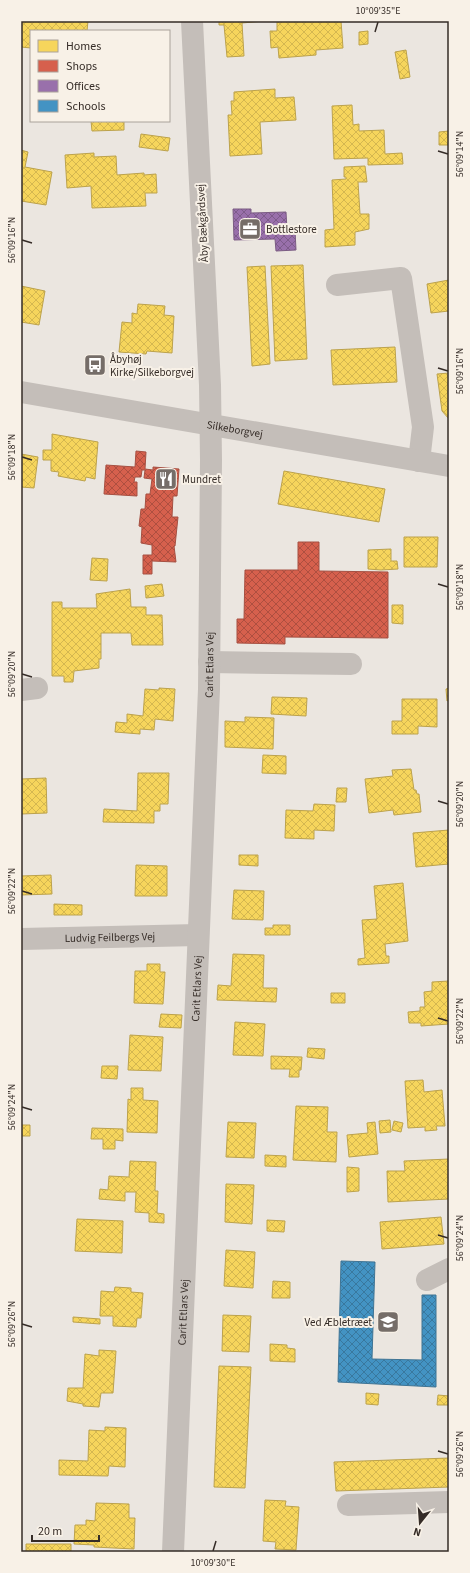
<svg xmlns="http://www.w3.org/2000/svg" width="470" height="1573" font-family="'Source Sans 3',sans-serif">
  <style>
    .homes { fill: url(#homes-cross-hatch); stroke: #bca24c }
    .shops { fill: url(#shops-cross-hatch); stroke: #a65042 }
    .offices { fill: url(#offices-cross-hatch); stroke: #7b5c83 }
    .schools { fill: url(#schools-cross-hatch); stroke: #3f7494 }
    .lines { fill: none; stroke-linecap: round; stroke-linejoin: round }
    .minor { stroke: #c4beb9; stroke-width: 22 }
    .ticks { fill: none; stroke: #352c27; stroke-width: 1.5 }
    .labels { text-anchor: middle; stroke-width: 4; stroke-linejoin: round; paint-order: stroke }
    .street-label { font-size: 11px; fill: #352c27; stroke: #f8f1e7 }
    .poi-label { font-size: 11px; fill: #352c27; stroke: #f8f1e7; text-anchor: start }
    .neatline { fill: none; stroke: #352c27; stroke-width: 1.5 }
    .ticks-label { font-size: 10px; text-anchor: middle; fill: #352c27 }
  </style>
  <defs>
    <pattern id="homes-cross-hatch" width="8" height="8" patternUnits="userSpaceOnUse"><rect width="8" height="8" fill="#f6d55c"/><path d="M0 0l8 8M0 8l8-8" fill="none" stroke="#d4b750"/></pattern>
    <pattern id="shops-cross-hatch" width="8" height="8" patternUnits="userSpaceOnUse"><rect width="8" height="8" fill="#d6604d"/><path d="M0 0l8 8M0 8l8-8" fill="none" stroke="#ae4f40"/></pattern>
    <pattern id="offices-cross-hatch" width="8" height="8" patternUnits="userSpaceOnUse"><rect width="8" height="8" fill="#9970ab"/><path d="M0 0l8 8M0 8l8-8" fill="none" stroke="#7e5c8b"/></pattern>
    <pattern id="schools-cross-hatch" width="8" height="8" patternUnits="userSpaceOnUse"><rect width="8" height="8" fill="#4393c3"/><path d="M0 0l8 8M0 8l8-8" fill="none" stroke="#39789e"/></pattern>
  </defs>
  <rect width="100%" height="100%" fill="#ebe6e0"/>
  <!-- homes -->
  <path class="homes" d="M21,21H88L87,31H31V48L21,47Z
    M219,21H264L242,23L244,56L227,57L224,25H219Z
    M277,21H341L343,48L316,50V55L279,58L278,47L271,48L270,31H277Z
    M368,31V44L359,45V32Z
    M406,50L410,77L400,79L395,52Z
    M275,89V98L294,97L296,120L260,122L262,154L230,156L228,115H232L231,101H234V92Z
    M352,105L353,125L359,124V131L384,130L385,154L402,153L403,164L368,165V158L334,159L332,106Z
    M91,121H124V130L92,131Z
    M449,131V145H439V132Z
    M141,134L170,138L168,151L139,147Z
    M21,150L28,152L25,167L52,172L46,205L21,201Z
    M94,153V157L116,156L117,175L144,173V175L156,174L157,193H145L146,206L92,208L91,186L67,188L65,155Z
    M365,166L367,182H358L360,214H369V229L355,232V245L325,247V230L334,229L332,180L346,179V177H344V167Z
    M303,265L307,359L275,361L271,266Z
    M265,266L270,364L252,366L247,267Z
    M449,280V311L431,313L427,284Z
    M21,286L45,291L39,325L21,322Z
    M138,304L165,306L164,315L174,316L172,353L147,351L146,354L119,352L122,322L132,323V313L137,314Z
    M395,347L397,382L333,385L331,350Z
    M449,373V419L442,411L437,374Z
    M52,434L98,442L95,479L86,477L85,481L58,476L59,472L51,471V460H43V450H52Z
    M21,454L38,457L34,488L21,487Z
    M284,471L385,489L379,522L278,504Z
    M404,537H438L437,567H404Z
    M391,549V561H397L398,569L381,570L368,569V550Z
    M92,558L108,559L107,581L90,580Z
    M162,584L164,596L146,598L145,586Z
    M130,589L131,607H146V615H162L163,645H132L131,633H101V659H99V668L74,671L73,682H64V676H52V602H62V608H97L96,594Z
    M392,605H403V624L392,623Z
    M159,688L175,689L173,721L155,719L154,730L140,729V734L115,732L116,722L127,723V714L143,716L145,689L159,690Z
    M449,688V700L447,701L446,689Z
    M272,697L307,698L306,716L271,714Z
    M402,699H437V727L418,726V734H392V721H402Z
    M245,717L274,718L273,749L225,747V721L245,722Z
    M263,755L286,756V774L262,773Z
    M411,769L414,790H416L417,794H419L421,812L394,815L393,810L369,813L365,779L393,776L392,770Z
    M138,773H169L168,804H160V811H154V823L103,822L104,809L137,811Z
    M46,778L47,813L21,814V779Z
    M337,788H347L346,802H336Z
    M314,804L335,805L334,831L314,830V839L285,838L286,810L313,811Z
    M449,830V864L416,867L413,833Z
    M239,855H258V866L239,865Z
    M136,865L167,866V896H135Z
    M51,875L52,894L21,895V876Z
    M403,883L408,941L385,944L386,956H389V963L358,965V959L365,958L362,920L377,919L374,886Z
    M234,890L264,891L263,920L232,919Z
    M54,904L82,905V915H54Z
    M273,925H290V935H265V928H273Z
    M233,954L264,955L263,988H277L276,1002L217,1000L218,985L231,986Z
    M147,964H160V972H165L163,1004L134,1003L135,971H147Z
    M449,981V1024L421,1026V1023H409L408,1012L420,1011V1007H425L424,992L432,991V982Z
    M331,993H345V1003H331Z
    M161,1014L182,1015L181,1028L159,1027Z
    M235,1022L265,1024L263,1056L233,1055Z
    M130,1035L163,1037L161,1071L128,1070Z
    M308,1048L325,1049L324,1059L307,1057Z
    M271,1056L302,1057L301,1070H299V1077H289L290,1069H271Z
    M102,1066H118L117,1079L101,1078Z
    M423,1080L424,1092L442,1090L445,1126H436L437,1130L425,1131V1127L408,1128L405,1081Z
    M131,1088H143V1100L158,1101L157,1133L127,1132L128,1099L131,1100Z
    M296,1106L328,1107L327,1132H337L336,1162L293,1160Z
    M390,1120L391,1132L380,1133L379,1121Z
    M394,1121L403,1123L401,1132L392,1130Z
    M228,1122L256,1123L254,1158L226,1157Z
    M375,1122L378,1154L349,1157L347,1135L368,1133L367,1123Z
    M21,1125H30V1136H21Z
    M92,1128L123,1129V1141L115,1140V1149H103V1139H91Z
    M265,1155L286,1156V1167L265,1166Z
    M449,1159V1199L388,1202L387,1171H405L404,1161Z
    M130,1161L156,1162L155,1191H158L157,1213L164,1214V1223L149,1222V1213L135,1212L136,1192H125V1201L99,1199L100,1189L108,1190L109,1176L129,1177Z
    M347,1167L359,1168V1191L347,1192Z
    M226,1184L254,1185L252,1224L225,1222Z
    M441,1217L444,1244L382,1249L380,1222Z
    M77,1219L123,1221L122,1253L75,1251Z
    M267,1220L285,1221L284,1232L267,1231Z
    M226,1250L255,1252L253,1288L224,1286Z
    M273,1281L290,1282V1298H272Z
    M115,1287L131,1288V1292L143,1293L141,1318H137L136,1327L113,1326V1316H100L101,1291L114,1292Z
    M223,1315L251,1316L249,1352L222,1351Z
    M73,1317L100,1319V1324L73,1322Z
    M270,1344L287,1345V1348L295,1349V1362L270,1361Z
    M99,1350L116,1351L113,1393H101L99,1407L83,1406V1404L67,1401L68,1388H83L85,1354L99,1356Z
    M219,1366L251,1367L245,1488L214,1487Z
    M366,1393L379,1394L378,1405L366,1404Z
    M438,1395L449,1396V1405H437Z
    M105,1427L126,1428L125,1467L109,1466L108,1476L59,1475V1460L88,1461L89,1430L105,1431Z
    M449,1458V1487L336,1491L334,1462Z
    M265,1500L286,1501L285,1506L299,1507L296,1550L275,1549L276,1542L263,1541Z
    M96,1503L129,1504V1518H135L134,1549L94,1547V1545L74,1544L75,1525H86V1520L95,1521Z
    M26,1544H71V1552H26Z"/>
  <!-- shops -->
  <path class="shops" d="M136,451L146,452L145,469L153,470V467L179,469L177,496H173L172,517H178L175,546H174L176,562L152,561V574H143V555H152V545L141,543L142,527L139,526L141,509H145L146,494H150L152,479L144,478L145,470H142L141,477H135L134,482H137V496L104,494L106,465L135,467Z
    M298,542H319V571L388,572V638L285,637V644L237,643V619H244L245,570H298Z"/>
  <!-- offices -->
  <path class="offices" d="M233,209H251V213L286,212L287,230H295L296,250L276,251L275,239L234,240Z"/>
  <!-- schools -->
  <path class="schools" d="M341,1261L375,1262L372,1359L422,1360V1295H436V1387L338,1382Z"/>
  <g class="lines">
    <!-- minor -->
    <g class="minor">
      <path d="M337,285L401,278L423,427L419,461"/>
      <path id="s1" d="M21,392L449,466"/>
      <path d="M209,662L351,664"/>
      <path d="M21,690L37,688"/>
      <path id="s2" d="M21,939L198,935"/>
      <path d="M427,1280L449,1269"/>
      <path d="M348,1505L449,1502"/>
      <path id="s3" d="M173,1552L209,689L211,460L210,385L192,21"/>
    </g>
  </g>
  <!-- ticks -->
  <path class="ticks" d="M375,32L378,22M438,151L448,154M22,240L32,243M438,368L448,371M22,457L32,460M438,584L448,587M22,674L32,677M438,801L448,804M22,891L32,894M438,1018L448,1021M22,1107L32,1110M438,1235L448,1238M22,1324L32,1327M438,1451L448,1454M213,1551L216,1541"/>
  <!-- icons -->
  <defs>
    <g id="office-square" transform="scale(1.15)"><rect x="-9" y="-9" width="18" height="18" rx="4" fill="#756d68" stroke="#f8f1e7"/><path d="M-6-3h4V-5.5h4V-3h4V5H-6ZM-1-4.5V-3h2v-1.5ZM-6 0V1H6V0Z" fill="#fff"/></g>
    <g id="bus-square" transform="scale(1.15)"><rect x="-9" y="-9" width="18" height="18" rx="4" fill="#756d68" stroke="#f8f1e7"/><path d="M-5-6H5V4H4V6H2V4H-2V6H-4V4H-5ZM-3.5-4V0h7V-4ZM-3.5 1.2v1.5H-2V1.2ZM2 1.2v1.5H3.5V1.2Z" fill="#fff"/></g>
    <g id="restaurant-square" transform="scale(1.15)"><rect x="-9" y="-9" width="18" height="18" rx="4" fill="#756d68" stroke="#f8f1e7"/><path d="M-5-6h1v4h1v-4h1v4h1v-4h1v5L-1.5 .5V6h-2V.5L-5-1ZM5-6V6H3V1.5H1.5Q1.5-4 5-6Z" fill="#fff"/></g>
    <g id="school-square" transform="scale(1.15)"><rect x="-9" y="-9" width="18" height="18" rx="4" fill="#756d68" stroke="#f8f1e7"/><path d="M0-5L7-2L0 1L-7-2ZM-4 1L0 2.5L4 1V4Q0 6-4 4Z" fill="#fff"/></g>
  </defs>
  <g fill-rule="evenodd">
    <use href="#office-square" x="250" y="229"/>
    <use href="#bus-square" x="95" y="365"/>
    <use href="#restaurant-square" x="166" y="479"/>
    <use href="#school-square" x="388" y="1322"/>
  </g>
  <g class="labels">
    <!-- street labels -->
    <g class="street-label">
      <text transform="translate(202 223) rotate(-93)" y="4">Åby Bækgårdsvej</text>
      <text dy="4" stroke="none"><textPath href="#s1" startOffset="217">Silkeborgvej</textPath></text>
      <text dy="4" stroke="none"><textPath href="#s3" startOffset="888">Carit Etlars Vej</textPath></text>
      <text dy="4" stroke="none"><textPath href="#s2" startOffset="89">Ludvig Feilbergs Vej</textPath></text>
      <text dy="4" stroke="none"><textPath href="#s3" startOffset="564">Carit Etlars Vej</textPath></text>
      <text dy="4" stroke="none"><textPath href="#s3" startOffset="240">Carit Etlars Vej</textPath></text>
    </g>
    <!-- poi labels -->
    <g class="poi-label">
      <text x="266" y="233">Bottlestore</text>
      <text x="110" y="363">Åbyhøj<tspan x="110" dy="13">Kirke/Silkeborgvej</tspan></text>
      <text x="182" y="483">Mundret</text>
      <text x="372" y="1326" text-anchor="end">Ved Æbletræet</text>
    </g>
  </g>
  <!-- border -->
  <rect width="470" height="1573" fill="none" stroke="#f8f1e7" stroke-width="44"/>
  <!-- legend -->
  <rect x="30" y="30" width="140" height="92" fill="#f8f1e7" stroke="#aaa29a"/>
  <rect x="38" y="40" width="20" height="12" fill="#f6d55c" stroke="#aaa29a"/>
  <text x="66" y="50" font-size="12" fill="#352c27">Homes</text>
  <rect x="38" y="60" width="20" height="12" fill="#d6604d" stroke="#aaa29a"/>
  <text x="66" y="70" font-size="12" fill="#352c27">Shops</text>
  <rect x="38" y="80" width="20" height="12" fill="#9970ab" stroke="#aaa29a"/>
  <text x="66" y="90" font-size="12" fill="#352c27">Offices</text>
  <rect x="38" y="100" width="20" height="12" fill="#4393c3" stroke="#aaa29a"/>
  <text x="66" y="110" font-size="12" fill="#352c27">Schools</text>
  <!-- north arrow -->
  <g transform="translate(420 1523) rotate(197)" stroke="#f8f1e7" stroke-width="3" paint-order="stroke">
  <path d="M0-3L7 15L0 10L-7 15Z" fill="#352c27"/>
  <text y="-6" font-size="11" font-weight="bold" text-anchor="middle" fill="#352c27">N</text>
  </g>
  <!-- scale -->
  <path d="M32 1535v6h67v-6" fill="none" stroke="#352c27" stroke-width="2"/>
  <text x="38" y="1535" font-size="12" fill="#352c27" stroke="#f8f1e7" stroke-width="3" paint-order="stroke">20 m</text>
  <rect x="22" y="22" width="426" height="1529" class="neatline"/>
  <g class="ticks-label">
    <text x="378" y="14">10°09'35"E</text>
    <text transform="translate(459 154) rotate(-90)" y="4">56°09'14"N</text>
    <text transform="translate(11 240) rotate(-90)" y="4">56°09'16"N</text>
    <text transform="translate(459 371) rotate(-90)" y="4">56°09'16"N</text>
    <text transform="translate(11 457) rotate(-90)" y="4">56°09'18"N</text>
    <text transform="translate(459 587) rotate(-90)" y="4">56°09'18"N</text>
    <text transform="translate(11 674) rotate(-90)" y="4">56°09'20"N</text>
    <text transform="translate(459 804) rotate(-90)" y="4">56°09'20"N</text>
    <text transform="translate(11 891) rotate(-90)" y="4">56°09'22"N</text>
    <text transform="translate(459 1021) rotate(-90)" y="4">56°09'22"N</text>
    <text transform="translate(11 1107) rotate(-90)" y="4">56°09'24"N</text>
    <text transform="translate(459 1238) rotate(-90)" y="4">56°09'24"N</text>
    <text transform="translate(11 1324) rotate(-90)" y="4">56°09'26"N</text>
    <text transform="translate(459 1454) rotate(-90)" y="4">56°09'26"N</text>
    <text x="213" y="1566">10°09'30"E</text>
  </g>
</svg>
